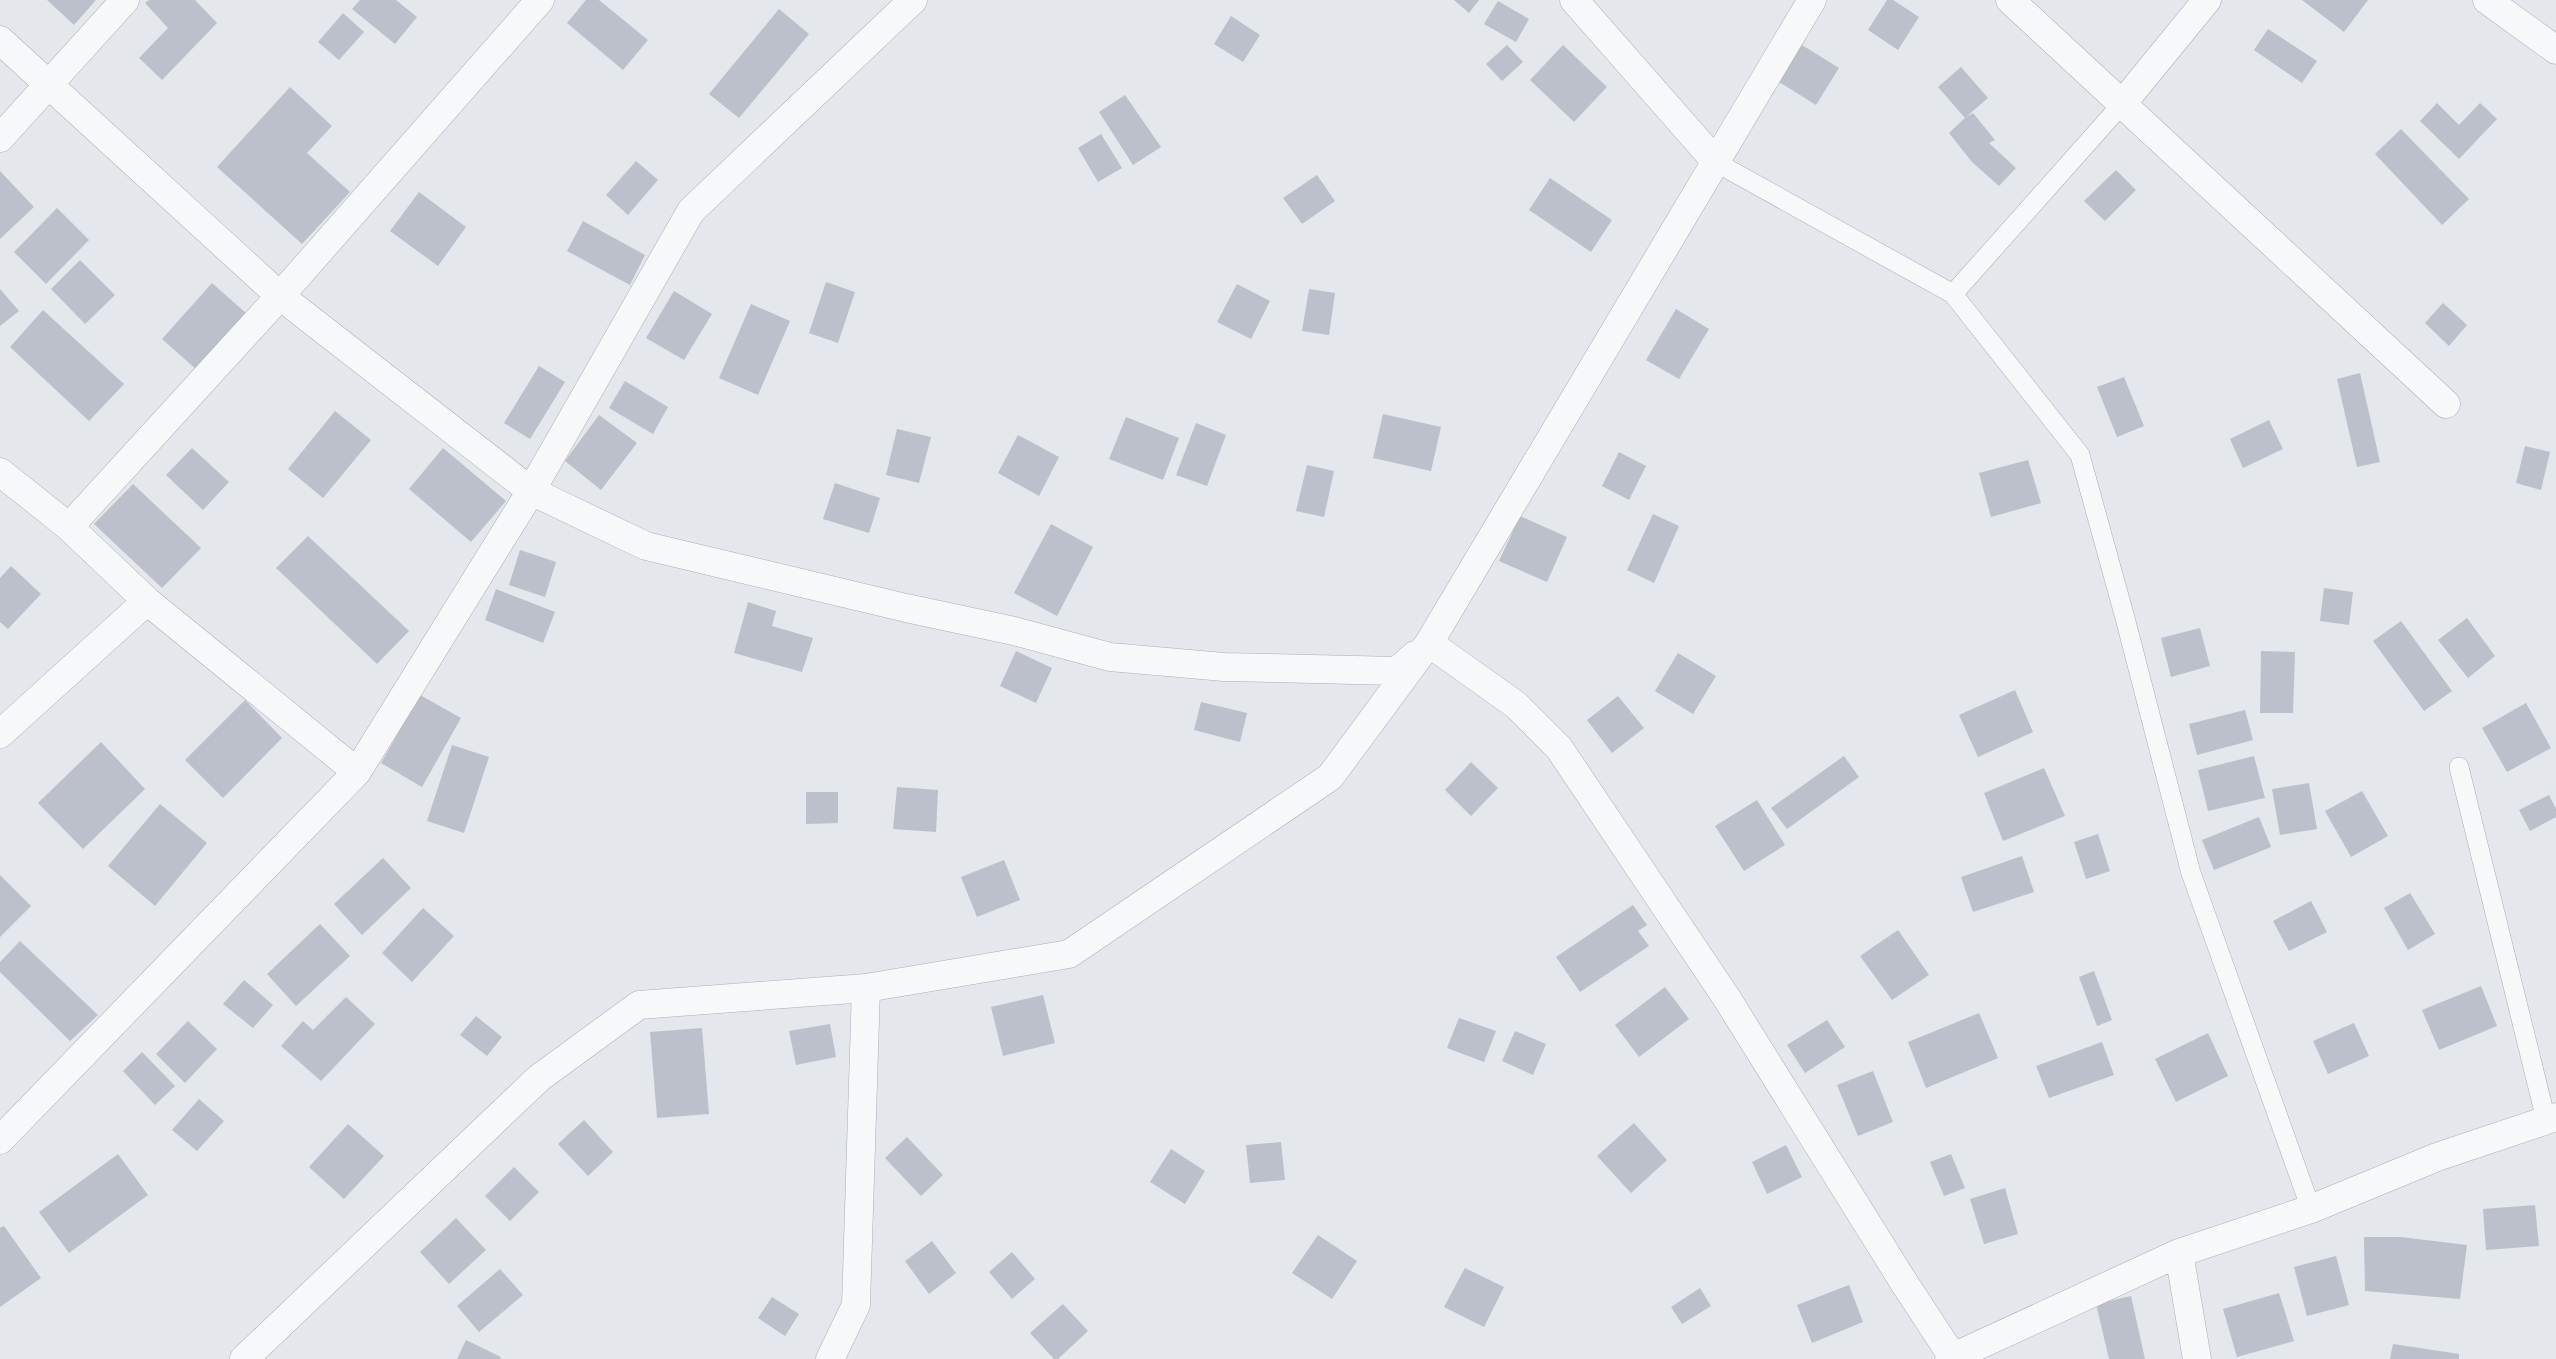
<svg xmlns="http://www.w3.org/2000/svg" width="2556" height="1359" font-family="Signika,sans-serif">
  <style>
    .building { fill: #bbc0ca }
    .lines { fill: none; stroke-linecap: round; stroke-linejoin: round }
    .service-casing { stroke: #a9aeb7; stroke-width: 20 }
    .minor-casing { stroke: #a9aeb7; stroke-width: 29 }
    .service { stroke: #f7f8fa; stroke-width: 19 }
    .minor { stroke: #f7f8fa; stroke-width: 28 }
  </style>
  <rect width="100%" height="100%" fill="#e4e7ec"/>
  <!-- building -->
  <path class="building" d="M47,0H96L74,25Z
    M149,0H195L217,23L162,80L139,58L168,28L145,3Z
    M360,0H396L417,17L395,44L352,9Z
    M586,0H599L648,40L623,70L567,23Z
    M1454,0H1479L1469,13Z
    M1887,0H1893L1919,17L1898,50L1868,30Z
    M2302,0H2368L2344,32Z
    M1498,1L1529,19L1516,42L1484,24Z
    M779,9L809,34L739,118L709,94Z
    M343,13L364,32L339,60L318,42Z
    M1231,16L1260,35L1243,62L1214,44Z
    M2268,29L2317,61L2302,83L2254,50Z
    M1507,45L1523,62L1502,81L1486,64Z
    M1563,45L1607,87L1574,122L1530,80Z
    M1802,45L1839,68L1816,105L1779,82Z
    M1961,67L1988,98L1966,117L1973,113L1995,140L1989,143L2016,168L1999,186L1972,162L1949,133L1965,118L1938,87Z
    M290,87L332,126L307,153L350,192L302,244L217,167Z
    M1125,95L1161,147L1133,165L1099,112Z
    M2437,103L2459,125L2480,103L2497,119L2459,159L2420,121Z
    M2401,129L2469,199L2442,225L2375,154Z
    M1101,134L1122,168L1098,182L1078,148Z
    M636,161L658,180L628,215L606,195Z
    M2116,170L2136,190L2105,221L2084,201Z
    M0,171L34,207L0,239Z
    M1317,175L1335,201L1302,224L1283,198Z
    M1550,178L1612,220L1591,252L1529,210Z
    M419,192L466,227L438,266L390,231Z
    M57,208L89,240L46,284L14,252Z
    M583,221L645,255L630,285L567,251Z
    M80,260L115,295L85,324L51,289Z
    M826,282L855,292L838,343L809,333Z
    M212,283L247,314L197,370L162,339Z
    M1237,284L1270,301L1251,339L1217,322Z
    M0,289L19,311L0,326Z
    M1309,289L1335,293L1329,335L1302,331Z
    M674,291L712,314L684,360L646,338Z
    M2443,303L2467,325L2449,346L2425,323Z
    M751,304L790,321L758,395L719,378Z
    M1676,309L1709,329L1679,379L1646,360Z
    M43,310L124,384L89,421L10,347Z
    M539,366L565,382L530,439L504,423Z
    M2360,373L2380,462L2357,467L2337,379Z
    M2124,377L2144,426L2117,437L2097,387Z
    M625,381L668,407L653,434L609,408Z
    M335,411L371,440L323,498L288,469Z
    M1383,414L1441,427L1431,471L1373,458Z
    M599,415L637,443L601,490L565,461Z
    M1126,417L1179,438L1163,480L1109,459Z
    M2269,420L2283,449L2243,468L2230,439Z
    M1196,423L1226,435L1207,486L1176,475Z
    M897,429L931,437L919,483L886,475Z
    M1018,435L1059,457L1039,496L998,473Z
    M2525,446L2550,452L2541,490L2516,483Z
    M192,448L229,482L203,510L166,475Z
    M443,448L506,501L471,542L409,489Z
    M1619,452L1646,466L1629,500L1602,486Z
    M2028,460L2041,503L1991,517L1979,473Z
    M1307,465L1334,471L1324,517L1296,511Z
    M835,483L880,498L869,533L823,519Z
    M133,484L201,548L162,588L94,524Z
    M1653,514L1679,526L1654,583L1627,570Z
    M1520,516L1567,537L1547,582L1499,561Z
    M1051,524L1093,547L1057,616L1014,593Z
    M308,536L409,631L377,664L276,568Z
    M520,550L556,562L545,597L509,585Z
    M11,566L41,594L8,629L0,622V578Z
    M2324,588L2353,592L2349,625L2320,621Z
    M496,589L555,612L543,643L485,620Z
    M748,602L776,611L772,626L813,638L802,672L734,653Z
    M2467,618L2495,656L2468,678L2438,640Z
    M2401,621L2452,691L2424,711L2373,641Z
    M2200,628L2210,666L2171,677L2161,638Z
    M1016,651L1052,668L1036,703L1000,686Z
    M2261,651L2295,652L2293,713H2260Z
    M1678,653L1716,676L1693,714L1655,691Z
    M2015,690L2033,732L1978,757L1959,715Z
    M420,695L461,718L422,787L381,763Z
    M1618,696L1644,728L1612,753L1587,720Z
    M245,700L282,738L223,798L185,760Z
    M1201,702L1247,713L1240,742L1194,730Z
    M2526,703L2551,748L2507,772L2482,728Z
    M2245,710L2253,740L2197,755L2189,724Z
    M101,742L145,789L83,849L38,803Z
    M452,745L489,757L464,833L427,821Z
    M1844,756L1859,777L1787,829L1771,808Z
    M2254,756L2265,798L2208,811L2198,770Z
    M1471,762L1498,788L1471,816L1445,790Z
    M2044,768L2065,816L2003,841L1984,793Z
    M2309,783L2317,829L2280,835L2272,789Z
    M897,787L938,790L936,832L893,829Z
    M2362,791L2388,836L2351,857L2325,811Z
    M806,792H838V823L806,824Z
    M2549,795L2556,809V817L2530,831L2519,810Z
    M1757,800L1785,845L1744,871L1715,826Z
    M160,804L207,843L155,906L108,866Z
    M2259,817L2271,847L2214,870L2202,840Z
    M2098,834L2110,871L2086,879L2074,842Z
    M2022,856L2034,892L1973,912L1961,877Z
    M383,858L411,888L362,935L334,904Z
    M1004,860L1020,900L977,917L961,877Z
    M0,875L31,906L0,937Z
    M2410,893L2435,934L2408,950L2384,908Z
    M2311,901L2327,932L2289,951L2273,921Z
    M1633,905L1647,925L1638,931L1649,946L1580,992L1556,957Z
    M423,908L454,936L412,982L382,953Z
    M320,924L350,956L296,1006L267,974Z
    M1898,930L1929,975L1892,1000L1860,956Z
    M20,941L98,1015L70,1041L0,972V962Z
    M2094,971L2112,1020L2097,1026L2079,977Z
    M244,980L273,1005L253,1028L223,1004Z
    M2481,986L2497,1026L2439,1050L2422,1010Z
    M1665,987L1689,1019L1639,1057L1615,1025Z
    M1043,995L1055,1043L1003,1056L991,1007Z
    M346,997L375,1024L321,1081L281,1046L303,1021L313,1030Z
    M1979,1013L1998,1058L1926,1088L1908,1042Z
    M476,1016L502,1037L487,1056L460,1035Z
    M1459,1018L1496,1031L1484,1062L1447,1048Z
    M1827,1020L1845,1047L1805,1073L1787,1045Z
    M188,1021L217,1049L185,1083L156,1054Z
    M2354,1023L2369,1056L2328,1074L2313,1041Z
    M830,1024L836,1057L796,1065L789,1031Z
    M702,1028L709,1114L657,1118L650,1032Z
    M1515,1031L1546,1044L1533,1075L1502,1061Z
    M2208,1033L2228,1076L2176,1102L2155,1059Z
    M2102,1042L2114,1075L2049,1098L2036,1066Z
    M142,1052L175,1086L155,1105L123,1071Z
    M1873,1071L1893,1122L1858,1136L1837,1085Z
    M199,1099L224,1121L197,1151L172,1130Z
    M584,1120L613,1152L588,1176L558,1144Z
    M1634,1123L1667,1160L1631,1193L1597,1156Z
    M348,1124L384,1156L344,1199L309,1167Z
    M907,1137L943,1175L921,1196L885,1158Z
    M1281,1142L1285,1180L1250,1183L1246,1145Z
    M1786,1145L1802,1177L1767,1194L1752,1162Z
    M1171,1149L1205,1171L1185,1204L1150,1182Z
    M118,1154L148,1195L69,1253L39,1212Z
    M1951,1154L1965,1188L1944,1196L1930,1162Z
    M514,1167L539,1192L510,1221L485,1196Z
    M2005,1188L2018,1234L1984,1244L1970,1199Z
    M2535,1205L2539,1246L2486,1250L2483,1209Z
    M456,1218L486,1250L449,1284L420,1252Z
    M4,1226L41,1278L0,1307V1228Z
    M1318,1235L1357,1261L1332,1299L1292,1273Z
    M2364,1237H2401L2467,1245L2460,1299L2365,1291Z
    M932,1241L956,1273L929,1294L905,1261Z
    M1012,1252L1035,1279L1012,1299L989,1272Z
    M2336,1256L2349,1305L2307,1316L2294,1267Z
    M1465,1268L1504,1287L1484,1327L1444,1307Z
    M500,1269L523,1295L479,1332L457,1306Z
    M1849,1285L1863,1322L1812,1343L1797,1305Z
    M1700,1288L1711,1306L1682,1324L1671,1307Z
    M2279,1293L2294,1341L2237,1357L2223,1309Z
    M2131,1296L2145,1359H2109L2096,1304Z
    M772,1297L799,1314L785,1336L758,1318Z
    M1063,1304L1088,1331L1058,1359H1054L1030,1333Z
    M466,1340L501,1357L500,1359H457Z
    M2393,1344L2459,1354V1359H2390Z"/>
  <g class="lines">
    <!-- service casing -->
    <g class="service-casing">
      <path id="service" d="M1717,163L1953,294L2080,455L2125,618L2191,873L2311,1209
        M1953,294L2122,104
        M2459,767L2546,1120"/>
    </g>
    <!-- minor casing -->
    <g class="minor-casing">
      <path id="minor" d="M1574,0L1717,163
        M2010,0L2446,404
        M2487,0L2556,50
        M0,40L280,296L531,491L646,546L906,608L1014,631L1110,657L1224,667L1397,671L1415,655
        M2122,104L2207,0
        M0,138L125,0
        M0,472L69,527L147,601L357,772
        M69,527L280,296L540,0
        M1429,643L1516,705L1559,748L1726,997L1903,1281L1954,1359
        M0,734L147,601
        M0,1140L357,772L531,491L691,211L913,0
        M2179,1253L2197,1359
        M244,1359L539,1078L639,1005L866,988L1069,954L1330,777L1429,643L1812,0
        M830,1359L856,1305L866,988
        M1949,1359L2179,1253L2311,1209L2437,1157L2556,1117"/>
    </g>
    <!-- service -->
    <use href="#service" class="service"/>
    <!-- minor -->
    <use href="#minor" class="minor"/>
  </g>
</svg>
